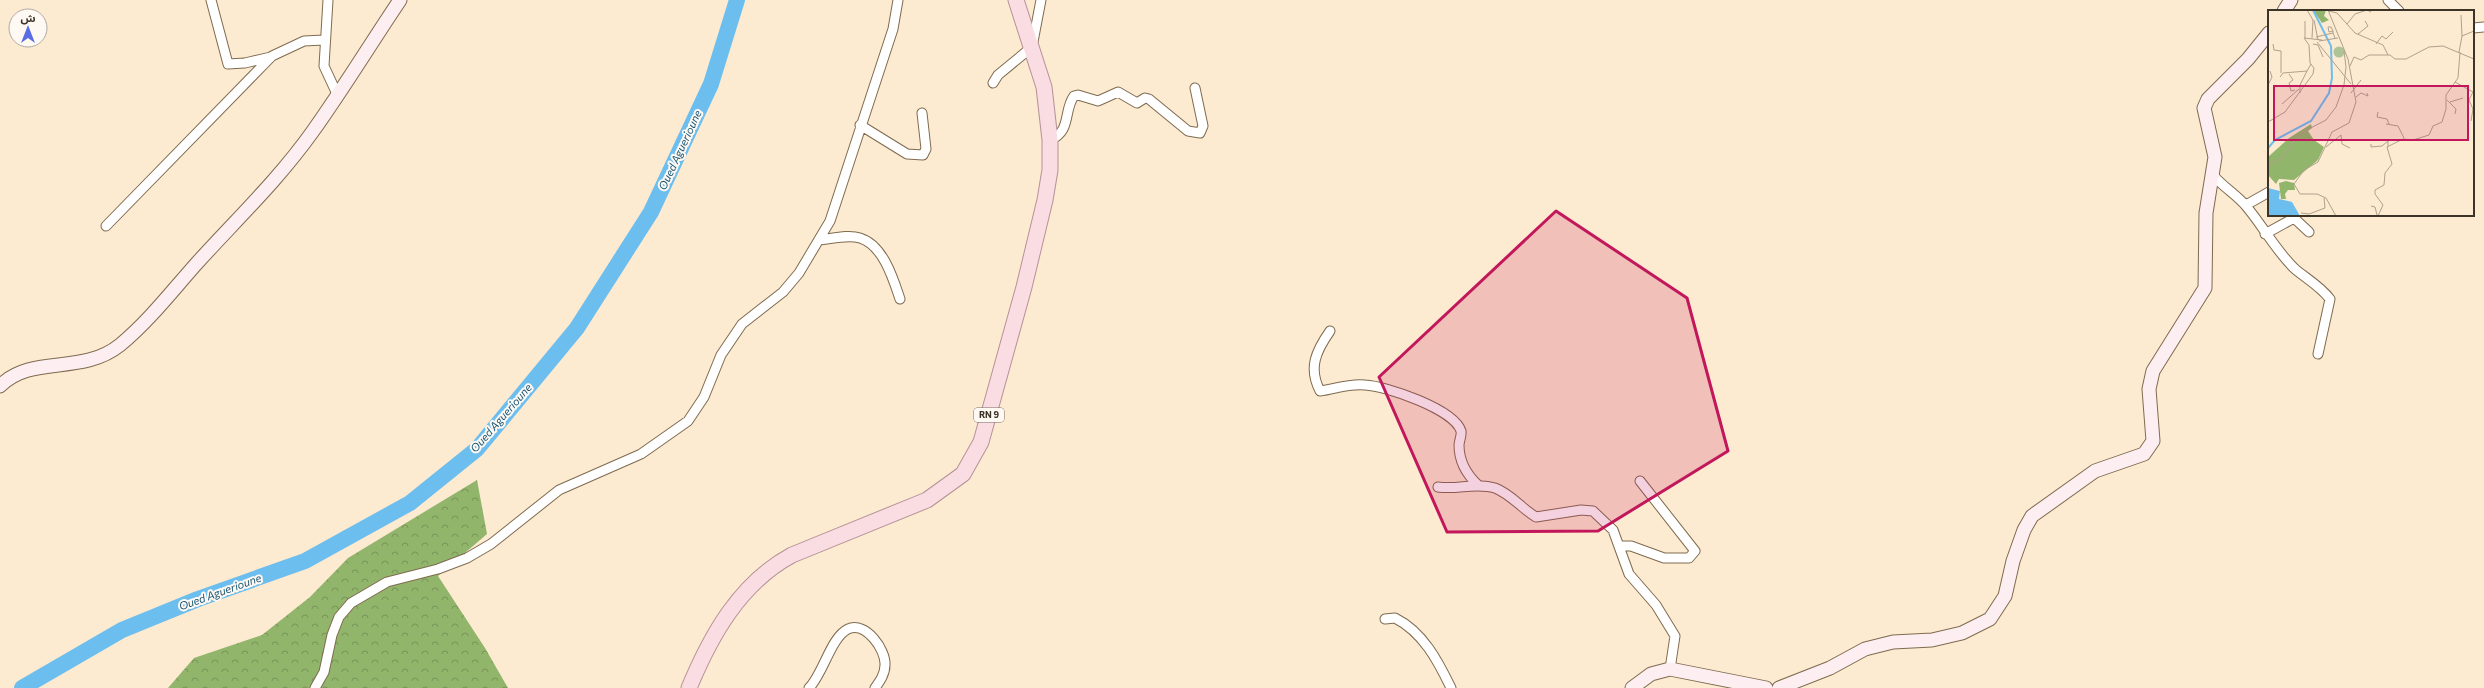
<svg xmlns="http://www.w3.org/2000/svg" width="2484" height="688" font-family="Commissioner,'Noto Sans Arabic',sans-serif">
  <style>
    .forest { fill: url(#forest-crowns) }
    .lines { fill: none; stroke-linecap: round; stroke-linejoin: round }
    .river { stroke: #6cbeef; stroke-width: 16 }
    .street-casing { stroke: #7f6b4f; stroke-width: 11 }
    .secondary-casing { stroke: #7f6b4f; stroke-width: 15 }
    .primary-casing { stroke: #b59296; stroke-width: 17 }
    .street { stroke: #fff; stroke-width: 9 }
    .secondary { stroke: #fceef1; stroke-width: 13 }
    .primary { stroke: #fadce3; stroke-width: 15 }
    .marked { fill: #c2185b; fill-opacity: 0.2; stroke: #c2185b; stroke-width: 3; stroke-linejoin: round }
    .labels { text-anchor: middle; stroke-width: 4; stroke-linejoin: round; paint-order: stroke }
    .shield { fill: #fef9f3; stroke: #776f65; stroke-width: 1 }
    .shield-label { font-size: 9px; font-weight: bold; fill: #3d3428 }
    .water-label { font-size: 11px; font-style: italic; fill: #185677; stroke: #fef9f3 }
    .inset-river { fill: none; stroke: #6cbeef; stroke-width: 2 }
    .inset-road { fill: none; stroke: #b0a18d; stroke-width: 1 }
    .view { fill: #c2185b; fill-opacity: 0.15; stroke: #c2185b; stroke-width: 2 }
    .inset-edge { fill: none; stroke: #3d3428; stroke-width: 2 }
  </style>
  <defs>
    <pattern id="forest-crowns" width="20" height="18" patternUnits="userSpaceOnUse"><rect width="20" height="18" fill="#92b56c"/><path d="M2 6a3 3 0 1 1 6 0M12 15a3 3 0 1 1 6 0" fill="none" stroke="#789459"/></pattern>
  </defs>
  <rect width="100%" height="100%" fill="#fcead1"/>
  <!-- forest -->
  <path class="forest" d="M477,480L487,534L438,576L485,648L508,688H168L194,658L262,635L310,597L348,558Z"/>
  <g class="lines">
    <!-- river -->
    <path class="river" d="M22,688L122,630L198,599L305,561L410,503L477,449L577,328L651,212L711,84L737,0"/>
    <!-- street casing -->
    <g class="street-casing">
      <path id="street" d="M211,0L228,64L245,63L271,57
        M328,0L324,66L337,94
        M2388,0L2399,11
        M2473,28L2484,27
        M993,83L998,75L1032,47L1041,0
        M860,125L907,154L923,155L926,149L922,113
        M1050,140C1072,131 1063,111 1074,96L1078,95L1098,101L1118,92L1137,103L1145,98L1149,99L1188,131L1200,133L1203,126L1195,88
        M2213,175C2223,187 2237,195 2246,206C2263,226 2276,251 2295,269C2307,279 2320,286 2330,299L2318,354
        M2246,205L2269,192
        M106,226L272,56L304,41L324,40
        M2265,234L2294,218L2309,232
        M819,240C831,239 848,234 860,238C883,245 893,278 900,299
        M1330,331C1316,351 1308,368 1320,391C1335,389 1350,383 1365,385C1386,386 1454,409 1461,431C1462,435 1459,441 1459,445C1459,462 1466,474 1478,485
        M1438,487C1457,490 1476,482 1495,488C1511,494 1522,509 1536,517L1581,510L1593,511L1613,530L1629,574L1656,605L1675,636L1670,669
        M1619,546H1631L1664,558H1689L1695,551L1640,481
        M1385,619L1395,618C1423,632 1438,661 1451,688
        M315,688L324,672L332,635L339,617L351,603L387,582L438,569L467,558L491,544L559,490L641,454L688,421L704,397L721,355L742,324L783,292L799,273L830,221L893,29L898,0
        M809,688C823,674 831,637 848,629C866,621 886,650 885,665C885,674 880,681 875,688"/>
    </g>
    <!-- secondary casing -->
    <g class="secondary-casing">
      <path id="secondary" d="M2284,11L2291,0
        M0,386C32,354 81,376 120,345C149,321 172,291 197,263C236,220 279,179 313,131C343,89 371,43 400,0
        M1632,688L1651,674L1670,669L1766,688
        M1779,688L1830,668L1865,649L1893,642L1932,640L1962,633L1990,619L2005,596L2013,561L2024,530L2032,516L2095,471L2144,454L2153,441L2149,389L2153,371L2205,288L2206,213L2215,157L2204,108L2208,99L2248,59L2269,33"/>
    </g>
    <!-- primary casing -->
    <g class="primary-casing">
      <path id="primary" d="M689,688C711,635 740,583 792,555L927,500L963,474L981,442L1024,287L1045,200L1050,170V140L1044,87L1016,0"/>
    </g>
    <!-- street -->
    <use href="#street" class="street"/>
    <!-- secondary -->
    <use href="#secondary" class="secondary"/>
    <!-- primary -->
    <use href="#primary" class="primary"/>
  </g>
  <!-- marked area -->
  <path class="marked" d="M1556,211L1687,298L1728,451L1598,531L1447,532L1379,377Z"/>
  <g class="labels">
    <!-- shield labels -->
    <rect class="shield" x="974" y="408" width="30" height="14" rx="3"/>
    <g class="shield-label">
      <text x="989" y="418">RN 9</text>
    </g>
    <!-- water labels -->
    <g class="water-label">
      <text transform="translate(680 150) rotate(-65)" y="4">Oued Aguerioune</text>
      <text transform="translate(501 418) rotate(-49)" y="4">Oued Aguerioune</text>
      <text transform="translate(220 592) rotate(-20)" y="4">Oued Aguerioune</text>
    </g>
  </g>
  <!-- overview -->
  <g transform="translate(2268 10)">
    <rect width="206" height="206" fill="#fcead1"/>
    <path d="M45,0H58L56,6L61,10L54,13ZM43,114L44,118L40,121L46,130L56,137L50,150L26,170L11,169L8,174L0,165V147L21,128ZM18,171L26,173L27,180H20L17,184L18,189H13L11,173Z" fill="#92b56c"/>
    <path d="M65.5 42a5.5 5.5 0 1 1 11 0a5.5 5.5 0 1 1-11 0Z" fill="#adc596"/>
    <path d="M0,178L12,181L11,189L24,192L32,206H0Z" fill="#6cbeef"/>
    <path class="inset-river" d="M0,138L7,130L43,111L61,83L64,68L63,36L45,0"/>
    <path class="inset-road" d="M39,0L45,10L44,28M60,0L80,49L88,92L81,113L64,122L50,152L36,160L26,174L32,184H49L58,188L68,206M61,1L69,3L87,23L115,35L120,45M46,10L50,30M79,14L87,4L99,0L103,2M65,21L61,22L60,17H63L65,21V23M90,24L100,16L97,11M194,26L206,21M48,27L65,23L67,28M37,28V11M51,31L70,28M49,32L83,74M5,34L6,40L13,41V63M45,34L50,35L55,47M108,34L114,26L118,29L125,22M191,42L194,26L193,5M82,56L86,47L93,50L101,45H122L127,49H138L161,37L175,36L206,49M21,64L25,70L21,73L23,81L27,80M12,67L15,63L39,61L43,54M187,72L205,82L201,90L205,99L203,111M0,75L4,67L2,61M32,83V75L39,61M83,83L93,70M88,87L93,83L100,86L99,83M179,90L188,99L187,104M182,92L195,88M14,94L31,79M110,102L109,107L119,109L121,114M0,112L17,102L45,64L46,58L42,53L41,35L36,28L54,30M118,114L130,116L136,128M103,134V137L114,136L120,131V136M58,137L73,125L74,134L82,138M0,155L13,149L33,123L58,110L68,97L76,75L78,57L76,41M103,196L107,197L109,205M33,203L41,204L57,198L56,188M110,206L115,195L107,184V180L116,175L117,163L124,154L119,137L135,129L145,130L161,125L165,116L174,112L178,99V85L190,68L192,42"/>
    <path class="view" d="M6,76H200V130H6Z"/>
    <rect width="206" height="206" class="inset-edge"/>
  </g>
  <!-- north arrow -->
  <g transform="translate(28 28)"><circle r="19" fill="#fef9f3" stroke="#b1aaa2"/>
  <path d="M0-3L7 15L0 10L-7 15Z" fill="#596ee4"/>
  <text y="-6" font-size="11" font-weight="bold" text-anchor="middle" fill="#3d3428">ش</text>
  </g>
</svg>
